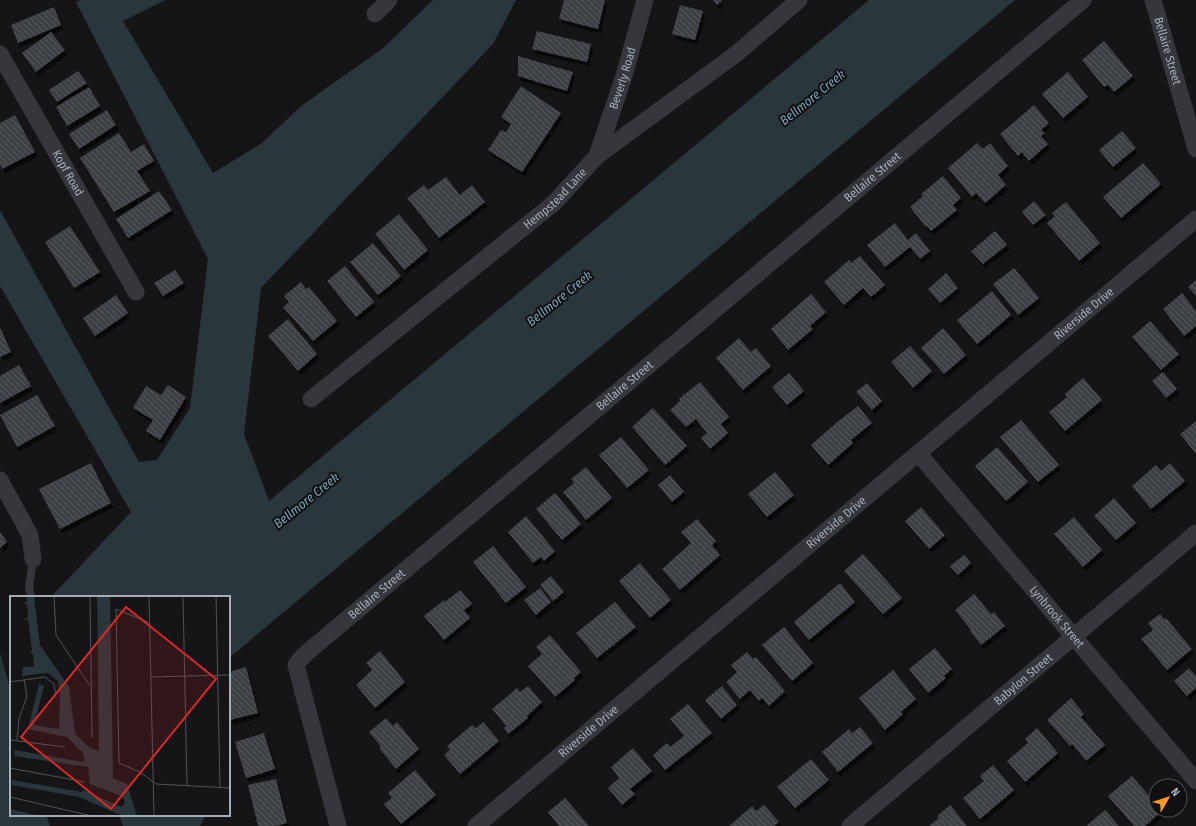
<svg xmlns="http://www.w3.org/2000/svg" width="1196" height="826" font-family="'Fira Sans Condensed',sans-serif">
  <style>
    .water { fill: #29363c }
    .building { fill: url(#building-back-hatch); filter: url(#shadow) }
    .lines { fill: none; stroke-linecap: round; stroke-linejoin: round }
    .lane { stroke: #35373c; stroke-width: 8 }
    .street { stroke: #35373c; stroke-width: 17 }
    .labels { text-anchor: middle; stroke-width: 4; stroke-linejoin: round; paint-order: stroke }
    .street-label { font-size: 12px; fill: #a5adb8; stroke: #101012 }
    .water-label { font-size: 13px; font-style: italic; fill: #78a2b7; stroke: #101012 }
    .inset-road { fill: none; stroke: #4f5257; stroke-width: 1 }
    .view { fill: #d62828; fill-opacity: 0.15; stroke: #d62828; stroke-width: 2 }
    .inset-edge { fill: none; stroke: #a5adb8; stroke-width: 2 }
  </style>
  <defs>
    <pattern id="building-back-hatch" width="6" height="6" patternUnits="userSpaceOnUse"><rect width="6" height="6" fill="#3e4044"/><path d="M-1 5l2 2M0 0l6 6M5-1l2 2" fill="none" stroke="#57595d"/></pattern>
    <filter id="shadow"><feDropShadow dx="2.5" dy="4.5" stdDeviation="0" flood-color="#0009"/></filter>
  </defs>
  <rect width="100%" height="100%" fill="#151517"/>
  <!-- water -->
  <path class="water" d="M81,0H165L123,21L213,173L262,143L301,106L382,49L433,0H516L493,44L261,288L244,434L269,501L869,0H1015L229,658V597H51L131,512L0,286V210L139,462L157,460L190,408L208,259L76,2Z
    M0,653L11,691V815H46L50,826H0Z
    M119,815H206L200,826H123Z"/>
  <!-- building -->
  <path class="building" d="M564,0H605L598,29L559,19Z
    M713,0H722L717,5Z
    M680,5L703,11L695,40L672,34Z
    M54,7L61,25L18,43L11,25Z
    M537,31L591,44L587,62L532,49Z
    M51,32L65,50L36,72L22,53Z
    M1104,41L1133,76L1114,92L1108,85L1104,87L1082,60Z
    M518,56L573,72L567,91L518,76Z
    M78,71L87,83L57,102L49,90Z
    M1068,72L1088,97L1063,118L1042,94Z
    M521,86L561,113L522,172L488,150L501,130L506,132L511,124L501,117Z
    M89,87L100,106L67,126L56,107Z
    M1034,105L1049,123L1041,130L1045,133L1041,136L1048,144L1029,161L1022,152L1018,156L1000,134Z
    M107,110L116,125L79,149L69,134Z
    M15,115L35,152L2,169L0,164V123Z
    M1122,131L1136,148L1113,167L1099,150Z
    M119,133L131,152L144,144L154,161L137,171L150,191L114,212L80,158Z
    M977,143L983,149L990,143L1008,166L998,175L1006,185L985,203L976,193L972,197L948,168Z
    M1143,163L1161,184L1121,218L1103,197Z
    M943,176L961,198L953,205L957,210L931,231L927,226L926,227L910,207L923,196L921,194Z
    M446,177L460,195L472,185L485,202L439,238L407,198L424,185L428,190Z
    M159,191L172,210L128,238L116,219Z
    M1034,201L1046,215L1033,225L1022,212Z
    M1066,202L1100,243L1079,261L1047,223L1055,216L1052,213Z
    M399,214L428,250L404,270L375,234Z
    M895,223L908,240L916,233L930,251L920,259L910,247L885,267L867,245Z
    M70,226L100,272L74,288L45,242Z
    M995,231L1007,245L983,264L971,251Z
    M373,243L401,276L378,295L350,262Z
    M860,256L885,285L871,297L863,288L844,305L824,282L849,260L851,263Z
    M345,266L374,302L356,317L327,281Z
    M1014,268L1039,298L1018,315L993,284Z
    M175,270L184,283L163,296L154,283Z
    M946,273L958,288L940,303L928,289Z
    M1196,280V296L1188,287Z
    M301,282L306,289L309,287L337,321L313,341L283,307L289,302L284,296Z
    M992,291L1011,315L977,344L957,320Z
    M1182,293L1196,311V326L1184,336L1163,309Z
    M811,294L826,312L810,326L813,329L788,350L771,329Z
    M116,295L128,313L95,336L83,318Z
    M288,319L317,354L298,371L268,336Z
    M1150,321L1179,354L1161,370L1132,337Z
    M0,327L11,352L0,357Z
    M943,328L966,355L944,374L921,348Z
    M739,338L751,352L756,348L771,366L743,390L716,358Z
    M910,346L932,371L913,388L891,362Z
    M19,365L31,386L0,403V376Z
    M1163,372L1177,389L1166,398L1152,381Z
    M789,373L804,391L787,405L772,387Z
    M1083,378L1102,400L1065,431L1049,412L1067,397L1065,394Z
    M700,382L729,417L721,424L728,433L710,449L701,438L707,433L696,419L686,427L670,410L680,401L679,399Z
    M867,383L882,401L872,410L856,392Z
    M168,385L186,397L160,440L146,431L153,420L133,408L146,386L161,395Z
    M37,395L55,426L17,447L0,415Z
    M858,406L872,423L851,440L853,443L828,465L811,445L836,423Z
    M653,408L687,446L665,465L632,427Z
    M1021,420L1059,465L1038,482L1000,437Z
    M1196,421V454L1180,434Z
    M621,437L649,470L627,488L599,455Z
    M997,447L1028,482L1006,501L975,466Z
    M91,463L111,503L60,529L39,489Z
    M1170,463L1185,481L1151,509L1132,486L1156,465L1161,471Z
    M586,467L612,498L586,520L563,492L574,483L571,479Z
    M775,472L794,495L767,517L748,494Z
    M670,475L684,492L672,502L658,485Z
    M555,493L581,524L562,540L536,509Z
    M1114,498L1136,523L1116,540L1094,516Z
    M921,507L945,535L929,549L905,521Z
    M526,516L555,551L544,561L541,557L533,563L508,532Z
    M1074,517L1102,550L1083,567L1054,534Z
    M697,519L716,541L712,545L720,555L680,590L662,569L691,543L681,532Z
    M0,532L7,542L0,548Z
    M493,546L526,587L506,603L473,562Z
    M863,554L902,598L883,614L844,571Z
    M964,555L971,563L958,575L950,566Z
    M640,563L671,600L650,618L619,581Z
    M551,576L564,592L553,601L540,585Z
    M840,583L855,602L809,640L794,622Z
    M540,588L551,602L536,615L524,600Z
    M460,590L472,604L464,610L470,618L444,640L424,616L444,600L445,602Z
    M974,594L991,614L994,612L1005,626L981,645L970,631L971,630L955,610Z
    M615,602L636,627L597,658L576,633Z
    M1160,614L1165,620L1166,618L1192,649L1167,670L1141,639L1153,630L1148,623Z
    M784,627L813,663L792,681L762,645Z
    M550,635L581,672L574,678L575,680L555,697L528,666L542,654L536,647Z
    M935,648L952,669L944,676L946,678L928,693L909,669Z
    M380,651L405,682L375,708L356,685L372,670L366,663Z
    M747,652L753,659L756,657L785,691L769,706L762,698L759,701L750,690L740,699L726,682L737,672L731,665Z
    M246,667L258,713L230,720L229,715V672Z
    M1189,668L1196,676V688L1187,696L1174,681Z
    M893,670L916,699L901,712L903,714L885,730L859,698Z
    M528,686L542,702L527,716L528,718L508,734L504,728L506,726L492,709L517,688L520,692Z
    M722,686L737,705L721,719L705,700Z
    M1071,698L1084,714L1081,717L1105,745L1086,761L1072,744L1070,746L1047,720Z
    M688,704L712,733L665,770L653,755L667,743L670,747L684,736L670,719Z
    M386,718L393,726L397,722L419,749L396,769L379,748L381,747L369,732Z
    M483,722L499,741L460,774L444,755L450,750L447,746L472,725L476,728Z
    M860,727L873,743L838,772L822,752L849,729L852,733Z
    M1037,728L1058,753L1025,782L1007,761L1028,743L1025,739Z
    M264,733L275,769L246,778L235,742Z
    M633,748L652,771L630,789L635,794L622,805L608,788L619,778L611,767Z
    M811,759L829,780L795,808L777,787Z
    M993,765L1014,790L980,819L963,798L984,781L980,776Z
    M415,770L436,795L401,824L384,804L392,798L388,793Z
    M1132,776L1156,804V810L1162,811L1145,826H1134L1108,796Z
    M276,779L287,823L276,826H258L248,785Z
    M565,798L589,826H559L548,812Z
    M764,805L779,822L774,826H729L752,806L756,811Z
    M950,805L967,826H929L939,818L937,816Z
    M1105,810L1119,826H1086Z"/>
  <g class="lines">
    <!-- lane -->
    <path class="lane" d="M31,597L29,587L33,559"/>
    <!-- street -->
    <g class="street">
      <path id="s1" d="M1153,0L1196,149"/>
      <path d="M375,14L389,0"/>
      <path id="s2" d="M0,54L136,292"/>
      <path id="s3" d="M597,156L624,76L645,0"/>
      <path id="s4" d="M311,399L554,203L597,156L736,54L799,0"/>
      <path id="s5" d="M918,453L1196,781"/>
      <path d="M0,480L30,535L33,559"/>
      <path id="s6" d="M338,826L296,665L303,656L1083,0"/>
      <path id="s7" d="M476,826L1196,219"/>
      <path id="s8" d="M850,826L1196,533"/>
    </g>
  </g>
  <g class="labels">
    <!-- street labels -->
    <g class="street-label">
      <text dy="4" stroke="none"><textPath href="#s1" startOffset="53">Bellaire Street</textPath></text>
      <text dy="4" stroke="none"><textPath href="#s3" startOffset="82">Beverly Road</textPath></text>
      <text dy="4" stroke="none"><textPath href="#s2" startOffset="137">Kopf Road</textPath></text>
      <text dy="4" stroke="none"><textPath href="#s6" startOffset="922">Bellaire Street</textPath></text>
      <text dy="4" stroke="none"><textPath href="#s4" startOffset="316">Hempstead Lane</textPath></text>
      <text dy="4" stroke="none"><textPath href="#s7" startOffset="795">Riverside Drive</textPath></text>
      <text dy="4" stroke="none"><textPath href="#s6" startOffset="598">Bellaire Street</textPath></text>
      <text dy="4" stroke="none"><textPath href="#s7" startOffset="471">Riverside Drive</textPath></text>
      <text dy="4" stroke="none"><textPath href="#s6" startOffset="274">Bellaire Street</textPath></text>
      <text dy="4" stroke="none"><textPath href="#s5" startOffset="215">Lynbrook Street</textPath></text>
      <text dy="4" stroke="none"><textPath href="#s8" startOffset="227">Babylon Street</textPath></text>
      <text dy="4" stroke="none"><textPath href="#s7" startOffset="147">Riverside Drive</textPath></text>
    </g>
    <!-- water labels -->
    <g class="water-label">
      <text transform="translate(812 97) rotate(-39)" y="5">Bellmore Creek</text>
      <text transform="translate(559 298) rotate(-39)" y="5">Bellmore Creek</text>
      <text transform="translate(306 500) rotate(-39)" y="5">Bellmore Creek</text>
    </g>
  </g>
  <!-- overview -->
  <g transform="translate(10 596)">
    <rect width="220" height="220" fill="#151517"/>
    <path d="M17,0H24L30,49L59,91L65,138L80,152L89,155L87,0H100L103,182L117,188L127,220L111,219L69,201L2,189V184L72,196L73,194L112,211L115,206L112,200L80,188L78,171L4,160L5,154L73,166L75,164L72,156L57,141L18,133L29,88L34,90L24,129L49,133L50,103L48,85L38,77L12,80L13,71H24L23,58L20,57L22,54L18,24H14L18,21L17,8H14L17,5ZM0,213L30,220H7L0,218Z" fill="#29363c"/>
    <path class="inset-road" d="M44,0L46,39L80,90M80,0L82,142M139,0L144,220M173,0L177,190M206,0L210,191M140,27L106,13L109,167L130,176L146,188L220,192M141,81L220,79M0,86L35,81L44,88L46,101M0,144L55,151M7,144L9,123L17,100L14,84M0,172L75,186M0,201L82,220"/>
    <path class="view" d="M116,11L206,83L101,213L11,141Z"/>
    <rect width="220" height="220" class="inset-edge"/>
  </g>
  <!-- north arrow -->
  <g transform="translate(1168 798) rotate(51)"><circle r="19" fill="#101012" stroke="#4c4f54"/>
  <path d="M0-3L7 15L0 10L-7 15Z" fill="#ff9824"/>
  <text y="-6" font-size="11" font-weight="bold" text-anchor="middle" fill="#a5adb8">N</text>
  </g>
</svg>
